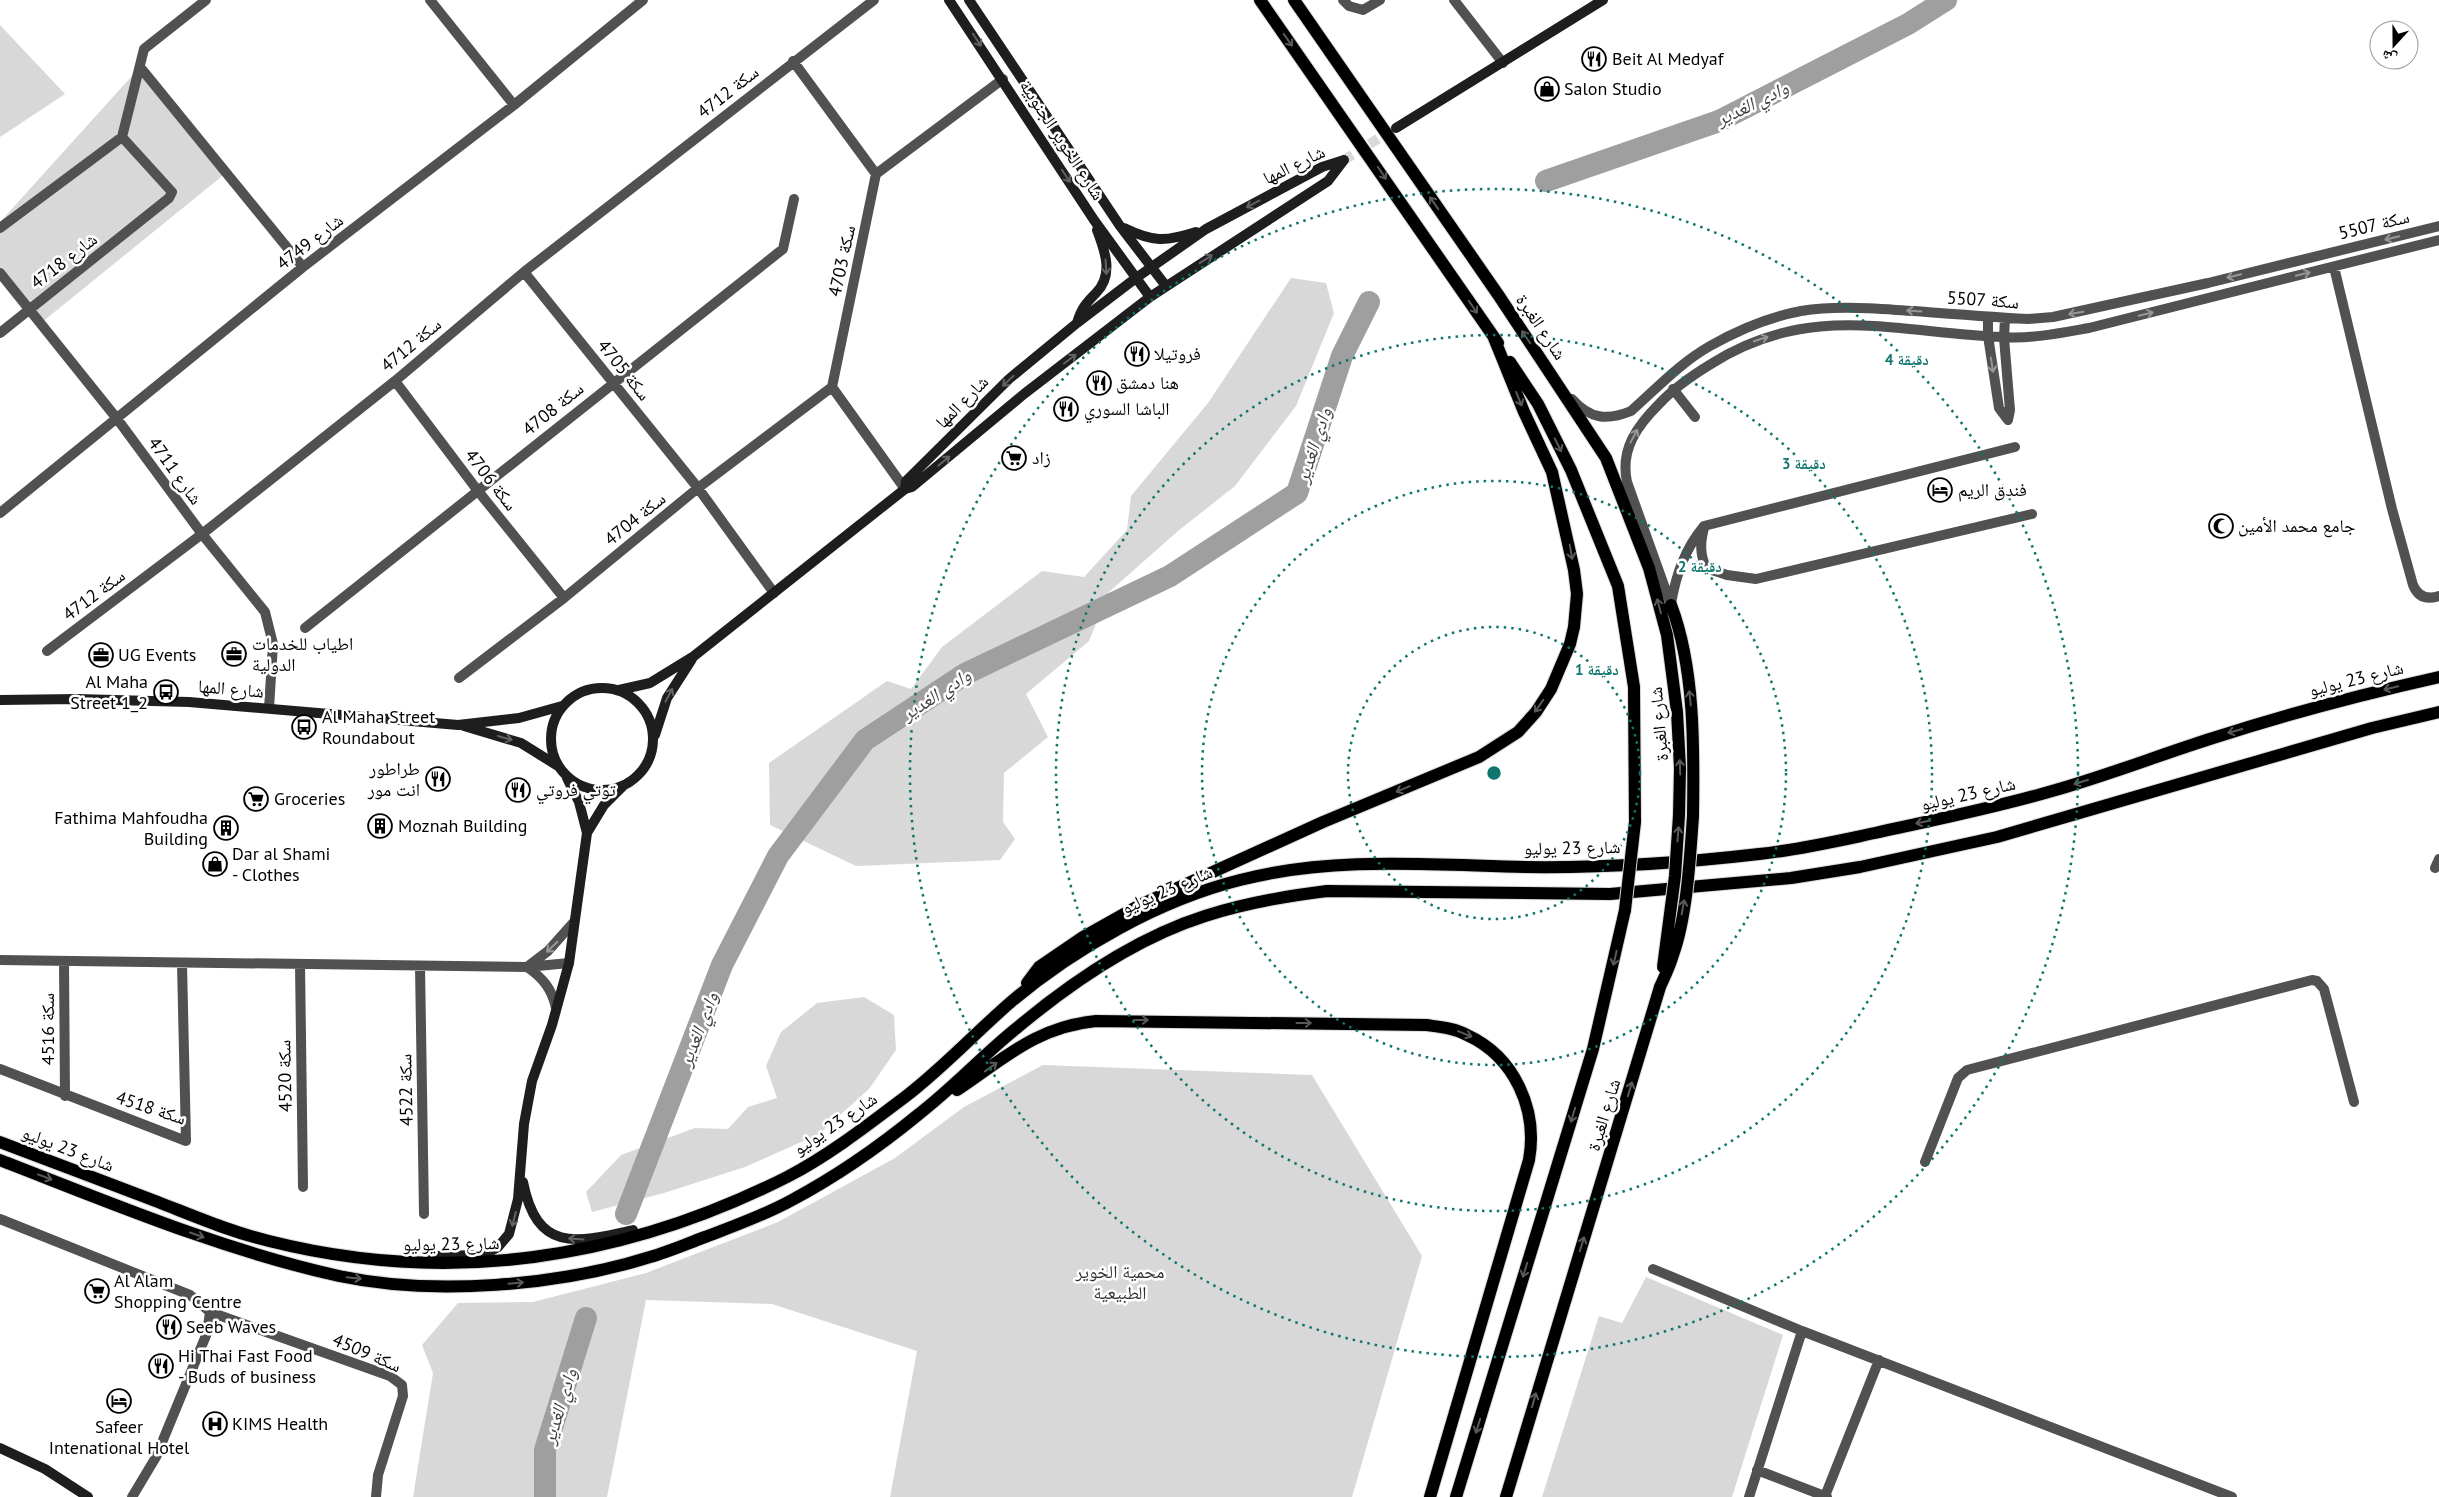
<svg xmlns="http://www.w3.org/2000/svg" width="2439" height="1497" font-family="'PT Sans','Noto Naskh Arabic',sans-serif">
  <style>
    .green { fill: #d8d8d8 }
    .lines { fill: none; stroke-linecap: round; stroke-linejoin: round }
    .river { stroke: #9f9f9f; stroke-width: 22 }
    .secondary-tunnel { stroke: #d9d9d9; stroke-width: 10; stroke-dasharray: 10 5; stroke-linecap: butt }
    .primary-casing { stroke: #dbdbdb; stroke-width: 14 }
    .street { stroke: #515151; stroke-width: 10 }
    .secondary { stroke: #1e1e1e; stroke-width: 10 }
    .primary { stroke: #000; stroke-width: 12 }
    .primary-bridge-casing { stroke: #dbdbdb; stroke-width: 14; stroke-linecap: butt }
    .primary-bridge { stroke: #000; stroke-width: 12 }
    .oneway { stroke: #626262 }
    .oneway2 { stroke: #595959 }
    .oneway3 { stroke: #979797 }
    .ring { fill: none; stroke: #0f766e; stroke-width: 2.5; stroke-dasharray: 2.5 5 }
    .labels { text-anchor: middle; stroke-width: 5; stroke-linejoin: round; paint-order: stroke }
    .poi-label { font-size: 18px; fill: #000; stroke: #fff; text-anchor: start }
    .street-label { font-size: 18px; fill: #000; stroke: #fff }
    .park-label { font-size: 18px; fill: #2f2f2f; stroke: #fff }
    .water-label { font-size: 19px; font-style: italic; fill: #404040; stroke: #fff }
    .centre { fill: #0f766e; stroke: #fff; stroke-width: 2.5 }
    .ring-label { font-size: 15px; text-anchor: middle; font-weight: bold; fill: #0f766e; stroke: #fff; stroke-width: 5; stroke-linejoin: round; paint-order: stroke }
  </style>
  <rect width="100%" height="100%" fill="#fff"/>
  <!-- green -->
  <path class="green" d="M0,25L65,94L0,137Z
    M140,67L226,173L41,323L0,275V222Z
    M1291,278L1326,283L1334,313L1296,406L1235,486L1178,531L1109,592L1089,641L1026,694L1048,737L1004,773L1003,822L1015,839L1000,860L856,866L770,825L769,763L887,681L911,689L942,647L1042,571L1084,577L1127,530L1131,496L1208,403Z
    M864,997L894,1015L896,1050L869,1089L819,1134L745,1167L664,1193L592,1212L586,1192L621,1155L695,1128L728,1129L748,1107L777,1098L766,1066L781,1032L817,1003Z
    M1043,1065L1312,1075L1422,1256L1352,1497H890L917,1351L772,1304L646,1300L607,1497H413L433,1373L422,1345L458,1303L533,1302L646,1273L778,1222L895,1158L964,1107Z
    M1646,1277L1783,1335L1732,1497H1542L1599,1316L1622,1323Z"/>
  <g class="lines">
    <!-- river -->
    <path class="river" d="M1546,181L1719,121L1908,24L1946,0
      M626,1214L722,965L778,856L865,740L965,674L1170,576L1297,493L1342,356L1369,302
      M545,1497V1450L586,1318"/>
    <!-- secondary-tunnel -->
    <path class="secondary-tunnel" d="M1344,160L1392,130"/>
    <!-- primary casing -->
    <g class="primary-casing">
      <path id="primary" d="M1260,0L1498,343
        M1294,0L1499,296L1606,458L1649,568L1667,635L1677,712L1680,768L1679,815
        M1510,362L1538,404L1571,470L1618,586L1634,687L1635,822
        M1671,605C1695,668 1694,749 1693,816
        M1027,983L1039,967L1083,937L1140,905L1323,822L1479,757L1518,732L1536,712L1551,689L1570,644L1574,627L1577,594L1574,570L1552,472L1524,412L1494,338
        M957,1090C1005,1058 1036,1027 1096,1021L1426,1025C1440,1027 1455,1028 1467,1035C1515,1057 1538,1110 1529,1160L1430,1497
        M0,1142C53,1162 105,1182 158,1202C194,1216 231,1232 269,1241C448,1286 623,1260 787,1177C828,1156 868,1125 905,1097C943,1068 976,1032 1012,1001C1075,948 1160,900 1240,880C1333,856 1431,865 1525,867C1603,868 1682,863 1759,854C1798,850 1837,841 1875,833C1934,820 1994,808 2052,791C2106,776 2159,755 2213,738C2287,714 2363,694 2439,677
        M0,1160C111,1203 222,1250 339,1276C433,1296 558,1286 650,1257C668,1252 686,1244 705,1237C734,1226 765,1215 792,1200C837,1176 880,1146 919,1114C954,1087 984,1054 1018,1027C1073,981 1136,938 1205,916C1245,903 1286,896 1327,891L1610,894L1791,878L1860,867L1997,837L2372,728L2439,712
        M1456,1497L1593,1049L1625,910
        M1506,1497L1660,987"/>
    </g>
    <!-- street -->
    <path class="street" d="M430,0L514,105
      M1343,0L1349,6L1363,10L1380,0
      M1454,0L1503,63
      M793,61L876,174
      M140,67L303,267
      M122,137L144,49L206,0
      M0,228L122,137L172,192L169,198L0,333
      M2334,267L2392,509L2413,585C2418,597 2427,600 2439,596
      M524,272L698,488L774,593
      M0,273L118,420L202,534L265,612L273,644L269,708
      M1988,317V336L1999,408L2008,420
      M2005,318L2004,338L2010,410L2008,420
      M395,381L478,491L564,598
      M1673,389L1695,417
      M1572,399C1590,419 1607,421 1631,411C1657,388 1680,363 1710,346C1738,330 1769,317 1801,311C1839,305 1877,309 1915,311C1952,314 1990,317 2028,319L2053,317L2208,283L2439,226
      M905,489L832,387L876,174L1003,79
      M0,513L303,267L514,105L643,0
      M1704,528C1700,543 1700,554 1706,568L1727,575L1756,579L2032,514
      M1671,604C1676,574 1685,549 1704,526L2015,447
      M1671,605L1627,482C1620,449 1637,426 1660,403C1675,387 1693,375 1711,364C1810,301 1896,333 2003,337C2032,339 2061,333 2089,328L2439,240
      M305,628L783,249L794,199
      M47,651L202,534L395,381L524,272L874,0
      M459,678L564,598L698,488L832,387
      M2435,868L2439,859
      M0,960L527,967L569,963
      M64,961L65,1096
      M300,964L303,1187
      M420,966L424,1214
      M556,1008C552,989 543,978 527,967L548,951L573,923
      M0,1069L186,1141L182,964
      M1925,1162L1958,1078L1967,1070L2312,980L2317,981L2324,989L2354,1102
      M0,1219L190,1295L210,1312L390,1376L402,1385L403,1396L378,1475L376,1497
      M1653,1269L1802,1331L2232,1497
      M1757,1470L1827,1497
      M1825,1496L1879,1360
      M132,1497L156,1457L207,1333L210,1312
      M1749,1497L1802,1331"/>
    <!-- secondary -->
    <path class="secondary" d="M949,0L1094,220L1150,297
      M969,0L1120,226L1166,286
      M1396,128L1603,0
      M1124,228C1153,242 1165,242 1196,232
      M1077,323C1081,309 1086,303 1096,293C1114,275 1105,251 1097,230
      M905,489L906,481L1009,379L1077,323L1136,278L1206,229L1322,167L1344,160
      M551 739a51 51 0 1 1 102 0a51 51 0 1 1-102 0Z
      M619,690L650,683L694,656L905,489L912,487L1024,394L1150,297L1328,181L1344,160
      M0,700L77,699L189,702L458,725L519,718L562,706
      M464,726L521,743L558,766
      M655,735L667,698L692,659
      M567,778L579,802L587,833
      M523,1182C537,1253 576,1243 633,1230
      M433,1256L483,1255L498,1247L509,1234L518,1199L524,1124L532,1081L552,1025L569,963L587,833L604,805L623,786
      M0,1448L45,1469L88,1497"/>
    <!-- primary -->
    <use href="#primary" class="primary"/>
    <!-- primary-bridge casing -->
    <g class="primary-bridge-casing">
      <path id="primary-bridge" d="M1625,910L1635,822
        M1663,967L1675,876L1679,815
        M1660,987C1665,976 1670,966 1673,955C1687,916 1690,858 1693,816"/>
    </g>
    <!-- primary-bridge -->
    <use href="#primary-bridge" class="primary-bridge"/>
  </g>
  <!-- one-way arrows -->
  <defs><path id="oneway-shaft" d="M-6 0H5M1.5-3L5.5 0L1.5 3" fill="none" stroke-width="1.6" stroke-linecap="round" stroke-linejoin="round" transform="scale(1.25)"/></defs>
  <g class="oneway">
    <use href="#oneway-shaft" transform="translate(977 40) rotate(56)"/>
    <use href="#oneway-shaft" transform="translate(1066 176) rotate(57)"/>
    <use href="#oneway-shaft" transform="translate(1253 204) rotate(152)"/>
    <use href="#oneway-shaft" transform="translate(1206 259) rotate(-33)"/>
    <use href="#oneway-shaft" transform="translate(1106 267) rotate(86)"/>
    <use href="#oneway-shaft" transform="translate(1070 359) rotate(-37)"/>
    <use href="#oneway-shaft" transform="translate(1008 381) rotate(137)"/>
    <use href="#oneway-shaft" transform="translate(944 461) rotate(-40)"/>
    <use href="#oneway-shaft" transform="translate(669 695) rotate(-62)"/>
    <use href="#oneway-shaft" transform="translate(505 738) rotate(16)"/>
    <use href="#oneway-shaft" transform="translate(514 1219) rotate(105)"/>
    <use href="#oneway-shaft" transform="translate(576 1239) rotate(-176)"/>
  </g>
  <g class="oneway2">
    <use href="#oneway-shaft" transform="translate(1288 40) rotate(55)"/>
    <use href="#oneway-shaft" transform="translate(1382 173) rotate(56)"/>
    <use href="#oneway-shaft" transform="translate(1434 203) rotate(-125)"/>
    <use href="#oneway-shaft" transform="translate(1473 307) rotate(56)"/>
    <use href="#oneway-shaft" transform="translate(1526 337) rotate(-124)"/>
    <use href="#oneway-shaft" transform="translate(1519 399) rotate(68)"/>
    <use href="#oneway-shaft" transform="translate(1558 445) rotate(63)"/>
    <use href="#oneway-shaft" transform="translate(1571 552) rotate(80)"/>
    <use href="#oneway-shaft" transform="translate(1659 606) rotate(-105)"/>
    <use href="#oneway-shaft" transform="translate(2391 688) rotate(167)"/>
    <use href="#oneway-shaft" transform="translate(1690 698) rotate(-96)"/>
    <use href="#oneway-shaft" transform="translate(1539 706) rotate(125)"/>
    <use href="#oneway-shaft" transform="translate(2235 731) rotate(164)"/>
    <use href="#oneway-shaft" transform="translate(1680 767) rotate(-92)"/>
    <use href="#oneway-shaft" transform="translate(2081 782) rotate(162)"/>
    <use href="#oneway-shaft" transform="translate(1403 789) rotate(157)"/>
    <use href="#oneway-shaft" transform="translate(1923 822) rotate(168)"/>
    <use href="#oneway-shaft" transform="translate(1678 834) rotate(-86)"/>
    <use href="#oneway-shaft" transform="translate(1683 907) rotate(-80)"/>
    <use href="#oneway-shaft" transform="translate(1615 958) rotate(103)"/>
    <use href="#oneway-shaft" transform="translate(1141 1020)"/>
    <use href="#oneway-shaft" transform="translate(1304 1023)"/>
    <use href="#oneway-shaft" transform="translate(1465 1034) rotate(22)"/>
    <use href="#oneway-shaft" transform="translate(991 1067) rotate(-36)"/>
    <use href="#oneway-shaft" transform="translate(1630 1089) rotate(-73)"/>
    <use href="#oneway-shaft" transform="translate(1573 1115) rotate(107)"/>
    <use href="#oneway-shaft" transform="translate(45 1177) rotate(21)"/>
    <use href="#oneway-shaft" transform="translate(197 1235) rotate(19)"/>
    <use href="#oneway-shaft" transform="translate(1582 1244) rotate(-73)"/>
    <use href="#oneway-shaft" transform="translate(1525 1270) rotate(107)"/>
    <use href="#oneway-shaft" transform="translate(354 1278) rotate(6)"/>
    <use href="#oneway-shaft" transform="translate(516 1283) rotate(-5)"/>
    <use href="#oneway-shaft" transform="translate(1534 1400) rotate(-74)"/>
    <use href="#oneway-shaft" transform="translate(1478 1426) rotate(107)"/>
  </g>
  <g class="oneway3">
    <use href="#oneway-shaft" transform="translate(2392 238) rotate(166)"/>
    <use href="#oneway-shaft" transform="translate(2303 274) rotate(-14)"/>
    <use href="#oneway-shaft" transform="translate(2234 276) rotate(166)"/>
    <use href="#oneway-shaft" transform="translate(1914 311) rotate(-176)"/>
    <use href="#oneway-shaft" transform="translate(2076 313) rotate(170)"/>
    <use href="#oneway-shaft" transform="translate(2146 314) rotate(-14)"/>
    <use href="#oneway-shaft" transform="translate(1761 339) rotate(-18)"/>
    <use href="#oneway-shaft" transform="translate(1992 365) rotate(81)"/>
    <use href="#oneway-shaft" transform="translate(1634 436) rotate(-62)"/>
    <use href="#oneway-shaft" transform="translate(552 947) rotate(136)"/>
  </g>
  <!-- distance rings -->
  <g class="ring">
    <circle cx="1494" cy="773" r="146"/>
    <circle cx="1494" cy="773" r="292"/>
    <circle cx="1494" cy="773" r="438"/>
    <circle cx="1494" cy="773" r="584"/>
  </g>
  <!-- icons -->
  <defs>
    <g id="restaurant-ring" transform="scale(1.25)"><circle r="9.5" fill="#fff" stroke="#000" stroke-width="1.5"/><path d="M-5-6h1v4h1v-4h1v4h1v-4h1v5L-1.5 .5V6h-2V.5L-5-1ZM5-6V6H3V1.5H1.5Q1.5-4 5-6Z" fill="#000"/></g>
    <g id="shop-ring" transform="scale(1.25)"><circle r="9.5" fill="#fff" stroke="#000" stroke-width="1.5"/><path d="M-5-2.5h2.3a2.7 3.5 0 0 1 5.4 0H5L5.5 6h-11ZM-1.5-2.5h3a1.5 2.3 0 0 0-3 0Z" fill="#000"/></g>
    <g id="supermarket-ring" transform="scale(1.25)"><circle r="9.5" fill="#fff" stroke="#000" stroke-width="1.5"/><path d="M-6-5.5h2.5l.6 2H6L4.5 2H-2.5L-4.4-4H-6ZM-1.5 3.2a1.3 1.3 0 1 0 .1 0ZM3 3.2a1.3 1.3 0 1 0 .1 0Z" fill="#000"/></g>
    <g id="hotel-ring" transform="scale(1.25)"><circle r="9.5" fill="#fff" stroke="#000" stroke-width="1.5"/><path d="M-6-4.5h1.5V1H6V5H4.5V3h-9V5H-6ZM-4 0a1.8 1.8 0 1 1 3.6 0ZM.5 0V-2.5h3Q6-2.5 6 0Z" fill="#000"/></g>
    <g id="mosque-ring" transform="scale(1.25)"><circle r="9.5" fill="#fff" stroke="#000" stroke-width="1.5"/><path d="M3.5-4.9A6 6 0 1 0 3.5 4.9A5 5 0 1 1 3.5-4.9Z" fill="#000"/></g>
    <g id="office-ring" transform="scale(1.25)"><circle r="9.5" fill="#fff" stroke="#000" stroke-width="1.5"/><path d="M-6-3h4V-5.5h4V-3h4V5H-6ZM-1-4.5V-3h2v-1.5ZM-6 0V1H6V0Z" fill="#000"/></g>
    <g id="bus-ring" transform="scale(1.25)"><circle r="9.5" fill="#fff" stroke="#000" stroke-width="1.5"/><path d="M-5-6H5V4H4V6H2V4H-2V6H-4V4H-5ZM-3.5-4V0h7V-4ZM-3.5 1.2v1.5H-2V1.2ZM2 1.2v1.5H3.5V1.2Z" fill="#000"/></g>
    <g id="building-ring" transform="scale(1.25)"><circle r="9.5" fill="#fff" stroke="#000" stroke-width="1.5"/><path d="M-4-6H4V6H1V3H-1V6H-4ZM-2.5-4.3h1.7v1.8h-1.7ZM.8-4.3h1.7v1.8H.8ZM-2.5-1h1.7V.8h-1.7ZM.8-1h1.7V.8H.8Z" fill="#000"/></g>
    <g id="hospital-ring" transform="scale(1.25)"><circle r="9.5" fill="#fff" stroke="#000" stroke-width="1.5"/><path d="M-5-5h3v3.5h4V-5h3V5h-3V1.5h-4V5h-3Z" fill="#000"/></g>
  </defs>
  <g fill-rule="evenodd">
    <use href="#restaurant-ring" x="1594" y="59"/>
    <use href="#shop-ring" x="1547" y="89"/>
    <use href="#restaurant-ring" x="1137" y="354"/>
    <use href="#restaurant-ring" x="1099" y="383"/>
    <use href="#restaurant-ring" x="1066" y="409"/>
    <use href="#supermarket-ring" x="1014" y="458"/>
    <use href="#hotel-ring" x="1940" y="490"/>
    <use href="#mosque-ring" x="2221" y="526"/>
    <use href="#office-ring" x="234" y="654"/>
    <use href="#office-ring" x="101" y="655"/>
    <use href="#bus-ring" x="166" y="692"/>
    <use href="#bus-ring" x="304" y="727"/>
    <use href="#restaurant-ring" x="438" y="779"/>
    <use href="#restaurant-ring" x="518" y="790"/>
    <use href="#supermarket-ring" x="256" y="799"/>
    <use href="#building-ring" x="380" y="826"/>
    <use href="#building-ring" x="226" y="828"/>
    <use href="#shop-ring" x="215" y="864"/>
    <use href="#supermarket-ring" x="97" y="1291"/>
    <use href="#restaurant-ring" x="169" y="1327"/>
    <use href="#restaurant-ring" x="161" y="1366"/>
    <use href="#hotel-ring" x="119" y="1401"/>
    <use href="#hospital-ring" x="215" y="1424"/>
  </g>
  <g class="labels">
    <!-- poi labels -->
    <g class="poi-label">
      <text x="1612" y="65">Beit Al Medyaf</text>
      <text x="1564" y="95">Salon Studio</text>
      <text x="1154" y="360">فروتيلا</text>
      <text x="1116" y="389">هنا دمشق</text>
      <text x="1084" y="415">الباشا السوري</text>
      <text x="1032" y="464">زاد</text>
      <text x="1958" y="496">فندق الريم</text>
      <text x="2238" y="532">جامع محمد الأمين</text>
      <text x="252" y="650">اطياب للخدمات<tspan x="252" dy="21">الدولية</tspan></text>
      <text x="118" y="661">UG Events</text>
      <text x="148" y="688" text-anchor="end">Al Maha<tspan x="148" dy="21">Street 1_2</tspan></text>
      <text x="322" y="723">Al Maha Street<tspan x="322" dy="21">Roundabout</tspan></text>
      <text x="420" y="775" text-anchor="end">طراطور<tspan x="420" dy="21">انت مور</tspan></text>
      <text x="536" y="796">توتي فروتي</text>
      <text x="274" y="805">Groceries</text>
      <text x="208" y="824" text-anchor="end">Fathima Mahfoudha<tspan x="208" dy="21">Building</tspan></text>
      <text x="398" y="832">Moznah Building</text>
      <text x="232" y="860">Dar al Shami<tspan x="232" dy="21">- Clothes</tspan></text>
      <text x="114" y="1287">Al Alam<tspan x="114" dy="21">Shopping Centre</tspan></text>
      <text x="186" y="1333">Seeb Waves</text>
      <text x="178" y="1362">Hi Thai Fast Food<tspan x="178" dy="21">- Buds of business</tspan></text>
      <text x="232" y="1430">KIMS Health</text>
      <text x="119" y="1433" text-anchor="middle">Safeer<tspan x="119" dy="21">Intenational Hotel</tspan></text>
    </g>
    <!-- street labels -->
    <g class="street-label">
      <text transform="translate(728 92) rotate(-38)" y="6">سكة 4712</text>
      <text transform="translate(1062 140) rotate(57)" y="6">شارع الخوير الجنوبية</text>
      <text transform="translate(1294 165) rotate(-26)" y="6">شارع المها</text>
      <text transform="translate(2374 225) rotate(-14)" y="6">سكة 5507</text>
      <text transform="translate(310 242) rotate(-38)" y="6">4749 شارع</text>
      <text transform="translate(64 261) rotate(-38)" y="6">4718 شارع</text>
      <text transform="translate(842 261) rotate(-78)" y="6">4703 سكة</text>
      <text transform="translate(1983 300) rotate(4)" y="6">سكة 5507</text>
      <text transform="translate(1541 327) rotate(56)" y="6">شارع الغبرة</text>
      <text transform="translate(411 345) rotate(-40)" y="6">سكة 4712</text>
      <text transform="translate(624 370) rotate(51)" y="6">4705 سكة</text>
      <text transform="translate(962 402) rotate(-45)" y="6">شارع المها</text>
      <text transform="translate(553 409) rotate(-39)" y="6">سكة 4708</text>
      <text transform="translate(175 471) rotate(54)" y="6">4711 شارع</text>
      <text transform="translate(491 480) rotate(52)" y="6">4706 سكة</text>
      <text transform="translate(635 519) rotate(-39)" y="6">سكة 4704</text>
      <text transform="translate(94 595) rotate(-37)" y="6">سكة 4712</text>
      <text transform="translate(2356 679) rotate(-14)" y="6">شارع 23 يوليو</text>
      <text transform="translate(231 689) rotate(5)" y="6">شارع المها</text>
      <text transform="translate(1659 724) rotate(-95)" y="6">شارع الغبرة</text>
      <text transform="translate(1968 794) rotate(-13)" y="6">شارع 23 يوليو</text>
      <text transform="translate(1572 848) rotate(-1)" y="6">شارع 23 يوليو</text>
      <text transform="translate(1167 890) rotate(-23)" y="6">شارع 23 يوليو</text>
      <text transform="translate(48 1029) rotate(-90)" y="6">سكة 4516</text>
      <text transform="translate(285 1076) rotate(-91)" y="6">سكة 4520</text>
      <text transform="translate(406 1090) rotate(-91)" y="6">سكة 4522</text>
      <text transform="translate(151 1108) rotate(18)" y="6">سكة 4518</text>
      <text transform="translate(1604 1115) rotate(-73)" y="6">شارع الغبرة</text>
      <text transform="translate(835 1124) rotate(-34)" y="6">شارع 23 يوليو</text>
      <text transform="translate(68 1149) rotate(21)" y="6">شارع 23 يوليو</text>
      <text transform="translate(451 1244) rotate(-1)" y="6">شارع 23 يوليو</text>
      <text transform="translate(367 1353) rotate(23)" y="6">سكة 4509</text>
    </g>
    <!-- park labels -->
    <g class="park-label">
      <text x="1120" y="1278">محمية الخوير<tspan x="1120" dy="21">الطبيعية</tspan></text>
    </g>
    <!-- water labels -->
    <g class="water-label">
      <text transform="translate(1752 103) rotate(-26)" y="7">وادي الغدير</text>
      <text transform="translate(1313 445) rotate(-72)" y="7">وادي الغدير</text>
      <text transform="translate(936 694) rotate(-33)" y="7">وادي الغدير</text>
      <text transform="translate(698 1029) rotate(-69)" y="7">وادي الغدير</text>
      <text transform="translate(559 1406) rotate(-73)" y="7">وادي الغدير</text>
    </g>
  </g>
  <circle cx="1494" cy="773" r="8" class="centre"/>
  <g class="ring-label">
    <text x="1907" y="365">4 دقيقة</text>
    <text x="1804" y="469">3 دقيقة</text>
    <text x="1700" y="572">2 دقيقة</text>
    <text x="1597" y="675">1 دقيقة</text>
  </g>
  <!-- north arrow -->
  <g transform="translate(2394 45) rotate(201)"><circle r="24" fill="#ffffff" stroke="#999999"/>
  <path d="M0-4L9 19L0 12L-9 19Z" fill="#000000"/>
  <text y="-8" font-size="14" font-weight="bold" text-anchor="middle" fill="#000000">ش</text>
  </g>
</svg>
